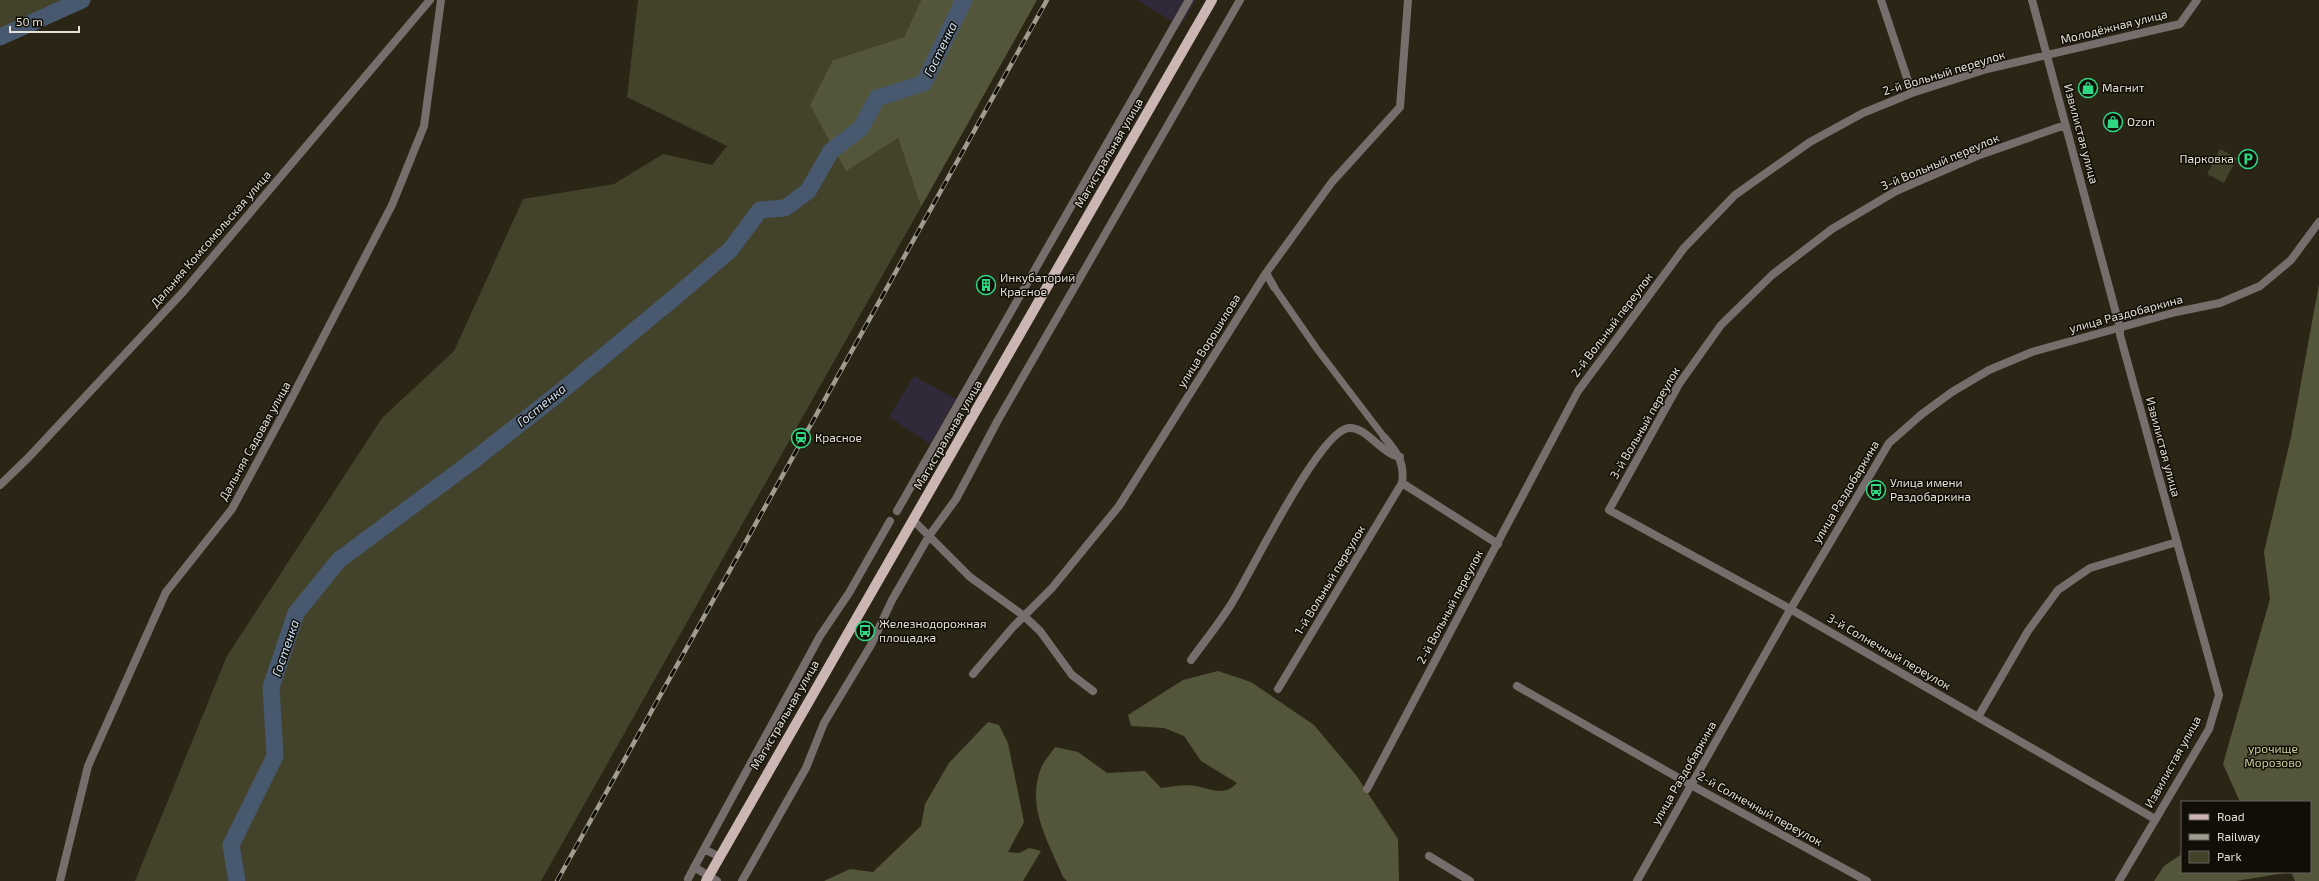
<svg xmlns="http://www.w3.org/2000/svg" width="2319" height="881" font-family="'Exo 2',sans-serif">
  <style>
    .commercial { fill: #302939 }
    .green { fill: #42432a }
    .forest { fill: #54563b }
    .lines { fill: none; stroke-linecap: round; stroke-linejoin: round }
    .river { stroke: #48596f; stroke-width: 17 }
    .pedestrian { stroke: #776d6c; stroke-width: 7 }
    .minor { stroke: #776d6c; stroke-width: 8 }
    .tertiary { stroke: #776d6c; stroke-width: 8 }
    .primary { stroke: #cbb6b3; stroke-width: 10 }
    .rail-casing { stroke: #a09c8f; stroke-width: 4.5 }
    .rail { stroke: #110e07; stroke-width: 3; stroke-dasharray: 9; stroke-linecap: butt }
    .labels { text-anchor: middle; stroke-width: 3; stroke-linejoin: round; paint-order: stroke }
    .street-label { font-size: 12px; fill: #e4e0d6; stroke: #110e07 }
    .poi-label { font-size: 12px; fill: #e4e0d6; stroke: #110e07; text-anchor: start }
    .park-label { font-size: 12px; fill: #ccd09a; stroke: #110e07 }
    .water-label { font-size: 13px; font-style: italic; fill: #cbe0fb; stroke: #110e07 }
  </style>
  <rect width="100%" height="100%" fill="#2a2514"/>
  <!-- commercial -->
  <path class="commercial" d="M1137,0H1196L1180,26Z
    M914,376L956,399L930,444L889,417Z"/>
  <!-- green -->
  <path class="green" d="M0,0H76L0,34Z
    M638,0H921L904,37L833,60L898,138L921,207L575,821L541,881H135L227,656L382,418L454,351L523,199L614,184L663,154L712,165L727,146L627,97Z
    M2220,149L2237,158L2224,183L2207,174Z"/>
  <!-- forest -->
  <path class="forest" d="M921,0H1037L921,207L898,138L846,171L810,105L833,60L904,37Z
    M2319,284V881H2295L2291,872L2236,881H2154L2164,866L2182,854V872H2310V802H2240L2223,764L2270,599L2264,552L2291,437Z
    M1218,671L1251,682L1314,725L1356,775L1398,839L1399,881H1067L1063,877C1048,841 1026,807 1041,768C1044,761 1051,753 1055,747L1078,752L1107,773L1145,771L1161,788C1172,787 1186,784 1196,786C1212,789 1224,797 1237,783L1201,761L1184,736L1164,728L1131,726L1128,715L1183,680Z
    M988,722L999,725L1008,743L1024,822L1008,852L1019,853L1029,848L1041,851L1023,881H824L850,869L873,872L921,826L925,804L949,763Z"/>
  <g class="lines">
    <!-- river -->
    <path class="river" d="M0,37L82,0
      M237,881L231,845L275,756L271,687L296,613L339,560L470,463L559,393L675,297L730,250L760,210L785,208L808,191L831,151L861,128L877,98L924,83L964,0"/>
    <!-- pedestrian -->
    <path class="pedestrian" d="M1274,287L1317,349L1384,437"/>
    <!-- minor -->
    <path class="minor" d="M1881,0L1912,93
      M2032,0L2120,328V335L2219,695L2209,729L2119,881
      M2065,125L1977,156L1896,191L1832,229L1772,275L1721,325L1679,384L1609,510L1785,606L2155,819
      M1266,273L1274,287
      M1384,437C1397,452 1405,463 1402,483L1498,544
      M0,485L28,458L183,292L430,0
      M897,511L1189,0
      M914,521L970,577L1024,616L1040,631L1072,675L1093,691
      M1191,660C1204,642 1218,625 1230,606C1249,577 1319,430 1349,428C1367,427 1380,453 1400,457
      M973,674L1013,627L1052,588L1119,506L1266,273L1332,182L1400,107L1408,0
      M1517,686L1691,785L1867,881
      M1278,689L1402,483
      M1978,717L2028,631L2058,590L2090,568L2177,542
      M1367,789L1578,391L1684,248L1735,195L1810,142L1863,113L1912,93L1987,69L2180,24L2197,0
      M1429,856L1470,881
      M720,857L704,849L820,636L849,593L890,521
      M694,867L717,881
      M688,879L704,849
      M60,881L88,766L166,592L232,509L289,403L392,205L424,126L441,0
      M742,881L806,768L824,723L871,645L892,600L929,536L956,499L998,420L1240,0"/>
    <!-- tertiary -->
    <path class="tertiary" d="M1637,881L1790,610L1889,443L1922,414L1952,392L1989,370L2032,352L2176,312L2220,303L2260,286L2291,260L2319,222"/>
    <!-- primary -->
    <path class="primary" d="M706,881C874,587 1043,294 1212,0"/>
    <!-- rail casing -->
    <g class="rail-casing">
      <path id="rail" d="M557,881L1047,0"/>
    </g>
    <!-- rail -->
    <use href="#rail" class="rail"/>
  </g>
  <!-- icons -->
  <defs>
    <g id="shop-ring" transform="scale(1)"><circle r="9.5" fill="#110e07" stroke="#2fd883" stroke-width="1.5"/><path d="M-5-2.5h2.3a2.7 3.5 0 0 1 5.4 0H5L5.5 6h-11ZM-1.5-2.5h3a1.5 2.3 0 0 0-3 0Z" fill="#2fd883"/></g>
    <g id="parking-ring" transform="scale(1)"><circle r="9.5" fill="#110e07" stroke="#2fd883" stroke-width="1.5"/><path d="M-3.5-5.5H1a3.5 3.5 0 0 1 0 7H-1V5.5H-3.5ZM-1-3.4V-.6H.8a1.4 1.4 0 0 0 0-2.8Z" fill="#2fd883"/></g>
    <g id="building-ring" transform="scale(1)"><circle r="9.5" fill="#110e07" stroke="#2fd883" stroke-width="1.5"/><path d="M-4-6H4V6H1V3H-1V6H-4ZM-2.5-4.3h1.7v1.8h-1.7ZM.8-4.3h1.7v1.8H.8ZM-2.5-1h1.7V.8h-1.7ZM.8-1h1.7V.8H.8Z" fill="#2fd883"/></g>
    <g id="station-ring" transform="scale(1)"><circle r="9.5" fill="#110e07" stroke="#2fd883" stroke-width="1.5"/><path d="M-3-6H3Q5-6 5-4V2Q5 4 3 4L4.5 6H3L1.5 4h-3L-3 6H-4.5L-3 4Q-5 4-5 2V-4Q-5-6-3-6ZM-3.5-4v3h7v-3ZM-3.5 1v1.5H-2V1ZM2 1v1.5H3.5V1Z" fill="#2fd883"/></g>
    <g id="bus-ring" transform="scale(1)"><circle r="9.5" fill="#110e07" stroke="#2fd883" stroke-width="1.5"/><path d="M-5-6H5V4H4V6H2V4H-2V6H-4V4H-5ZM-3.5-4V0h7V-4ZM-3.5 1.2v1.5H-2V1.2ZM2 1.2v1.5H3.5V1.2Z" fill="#2fd883"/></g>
  </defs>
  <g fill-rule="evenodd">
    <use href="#shop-ring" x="2088" y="88"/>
    <use href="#shop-ring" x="2113" y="122"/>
    <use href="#parking-ring" x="2248" y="159"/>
    <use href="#building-ring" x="986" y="285"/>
    <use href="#station-ring" x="801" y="438"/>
    <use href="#bus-ring" x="1876" y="490"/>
    <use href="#bus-ring" x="865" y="631"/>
  </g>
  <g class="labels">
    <!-- street labels -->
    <g class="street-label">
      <text transform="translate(2114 27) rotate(-14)" y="4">Молодёжная улица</text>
      <text transform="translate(1944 73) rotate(-17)" y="4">2-й Вольный переулок</text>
      <text transform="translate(2081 134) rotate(75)" y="4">Извилистая улица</text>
      <text transform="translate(1109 153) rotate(-60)" y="4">Магистральная улица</text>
      <text transform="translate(1940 162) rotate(-23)" y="4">3-й Вольный переулок</text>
      <text transform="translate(211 239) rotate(-49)" y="4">Дальняя Комсомольская улица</text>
      <text transform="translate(2126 314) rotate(-15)" y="4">улица Раздобаркина</text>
      <text transform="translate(1612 325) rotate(-53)" y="4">2-й Вольный переулок</text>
      <text transform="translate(1209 341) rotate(-58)" y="4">улица Ворошилова</text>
      <text transform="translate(1645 423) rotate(-60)" y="4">3-й Вольный переулок</text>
      <text transform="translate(948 435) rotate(-60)" y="4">Магистральная улица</text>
      <text transform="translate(255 441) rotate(-61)" y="4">Дальняя Садовая улица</text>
      <text transform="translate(2163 447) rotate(75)" y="4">Извилистая улица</text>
      <text transform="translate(1846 492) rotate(-59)" y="4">улица Раздобаркина</text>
      <text transform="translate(1330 580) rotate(-59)" y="4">1-й Вольный переулок</text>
      <text transform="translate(1450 607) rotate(-62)" y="4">2-й Вольный переулок</text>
      <text transform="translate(1889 652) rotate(30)" y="4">3-й Солнечный переулок</text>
      <text transform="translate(785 715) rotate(-60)" y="4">Магистральная улица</text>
      <text transform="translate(2173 762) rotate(-61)" y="4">Извилистая улица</text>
      <text transform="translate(1684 773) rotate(-60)" y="4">улица Раздобаркина</text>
      <text transform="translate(1760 809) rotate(29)" y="4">2-й Солнечный переулок</text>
    </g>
    <!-- poi labels -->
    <g class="poi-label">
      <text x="2102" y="92">Магнит</text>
      <text x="2127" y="126">Ozon</text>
      <text x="2234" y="163" text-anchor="end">Парковка</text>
      <text x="1000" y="282">Инкубаторий<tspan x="1000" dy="14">Красное</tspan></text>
      <text x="815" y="442">Красное</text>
      <text x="1890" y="487">Улица имени<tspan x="1890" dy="14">Раздобаркина</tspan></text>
      <text x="879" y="628">Железнодорожная<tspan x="879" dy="14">площадка</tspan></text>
    </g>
    <!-- park labels -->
    <g class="park-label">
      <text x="2273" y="753">урочище<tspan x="2273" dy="14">Морозово</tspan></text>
    </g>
    <!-- water labels -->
    <g class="water-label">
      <text transform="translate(940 49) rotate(-64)" y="5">Гостенка</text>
      <text transform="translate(541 405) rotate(-39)" y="5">Гостенка</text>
      <text transform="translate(285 648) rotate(-71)" y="5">Гостенка</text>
    </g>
  </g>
  <!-- legend -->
  <rect x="2181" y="801" width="130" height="72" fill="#110e07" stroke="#65625a"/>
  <rect x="2189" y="814" width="20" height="6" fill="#cbb6b3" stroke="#65625a"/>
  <text x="2217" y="821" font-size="12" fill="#e4e0d6">Road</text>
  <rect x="2189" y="834" width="20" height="6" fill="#a09c8f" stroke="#65625a"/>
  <text x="2217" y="841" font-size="12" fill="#e4e0d6">Railway</text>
  <rect x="2189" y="851" width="20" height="12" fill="#42432a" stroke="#65625a"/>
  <text x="2217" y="861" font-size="12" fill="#e4e0d6">Park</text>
  <!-- scale -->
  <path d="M10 26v6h69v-6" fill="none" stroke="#e4e0d6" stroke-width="2"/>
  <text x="16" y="26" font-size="12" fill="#e4e0d6" stroke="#110e07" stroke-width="3" paint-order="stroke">50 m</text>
</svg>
